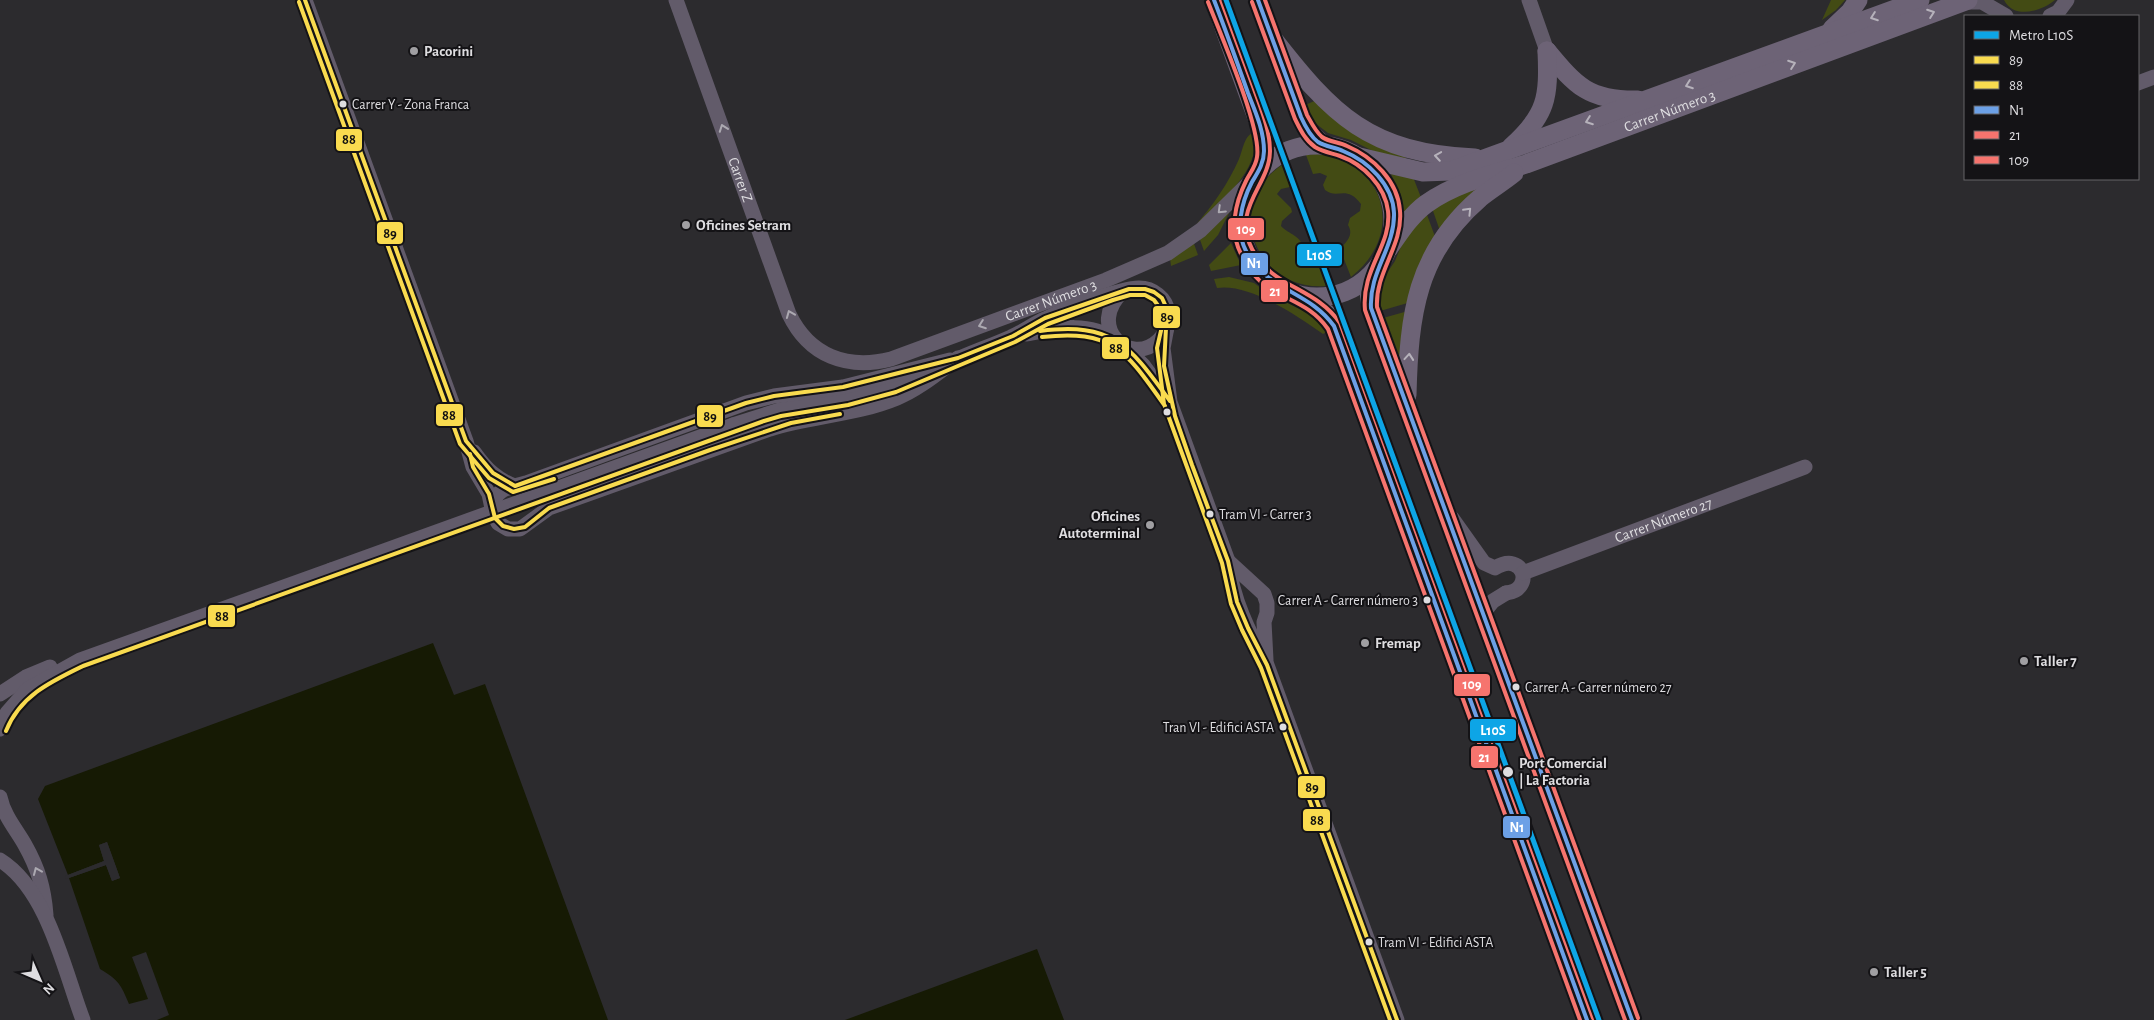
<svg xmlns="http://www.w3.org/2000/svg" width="2154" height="1020" font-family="'Alegreya Sans',sans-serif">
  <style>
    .green { fill: #434b14 }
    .water { fill: #161a04 }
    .pier { fill: #2c2b2e }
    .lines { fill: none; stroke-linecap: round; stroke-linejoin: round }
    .minor { stroke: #625b6a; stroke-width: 15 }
    .major { stroke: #6d6376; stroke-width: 19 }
    .minor-bridge { stroke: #625b6a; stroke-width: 15 }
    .bus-1-casing { stroke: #141316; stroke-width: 8 }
    .bus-2-casing { stroke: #141316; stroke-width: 8 }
    .bus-3-casing { stroke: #141316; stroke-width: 8 }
    .bus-4-casing { stroke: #141316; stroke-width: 8 }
    .bus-5-casing { stroke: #141316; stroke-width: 8 }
    .bus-1 { stroke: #f9db4f; stroke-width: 4 }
    .bus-2 { stroke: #f9db4f; stroke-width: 4 }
    .bus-3 { stroke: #6ca0e6; stroke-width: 4 }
    .bus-4 { stroke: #f6746e; stroke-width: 4 }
    .bus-5 { stroke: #f6746e; stroke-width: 4 }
    .metro-1-casing { stroke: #141316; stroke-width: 9 }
    .metro-1 { stroke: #0da5e6; stroke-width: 5 }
    .oneway { stroke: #b6b2bb }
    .oneway2 { stroke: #aca9b1 }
    .poi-dot { fill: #a09fa2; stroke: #141316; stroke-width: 2 }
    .bus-dot { fill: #dedde0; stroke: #141316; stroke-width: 2 }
    .labels { text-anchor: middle; stroke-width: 4; stroke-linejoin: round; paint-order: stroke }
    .bus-label { font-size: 14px; fill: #dedde0; stroke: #141316; text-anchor: start }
    .poi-label { font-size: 15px; font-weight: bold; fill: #dedde0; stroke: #141316; text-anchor: start }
    .street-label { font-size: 15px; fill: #dedde0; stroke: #141316 }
    .stop-label { font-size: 15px; font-weight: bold; fill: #dedde0; stroke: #141316; text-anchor: start }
    .line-badge { stroke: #141316; stroke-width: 2 }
    .badge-label { font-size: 14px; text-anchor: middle; font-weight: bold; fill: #fff }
    .pale-badge-label { font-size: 14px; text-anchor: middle; font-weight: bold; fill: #111 }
  </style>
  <rect width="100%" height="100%" fill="#2c2b2e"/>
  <!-- green -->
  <path class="green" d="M1831,0H1845L1836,10L1822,20Z
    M2004,0H2055C2042,11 2014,20 2004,0Z
    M1319,99L1404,153L1407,162L1379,154L1351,140L1328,133L1315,123L1305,105Z
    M1253,133C1254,140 1255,149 1253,156C1244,185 1215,206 1195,226C1213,205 1228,184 1239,159C1243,150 1244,136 1253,133Z
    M1316,154C1386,161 1406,234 1351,277L1340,249C1347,241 1354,235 1348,225L1350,218L1360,211L1361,204C1346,184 1338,200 1325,190L1323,185L1327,176L1320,173L1313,174L1306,155Z
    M1282,165L1290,187L1281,189L1277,194L1291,208L1292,212L1282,221L1281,226C1288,234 1303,236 1303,250C1303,255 1298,260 1298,265L1312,268L1317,260L1326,286C1256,292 1222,205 1282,165Z
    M1391,174L1413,177L1422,200L1404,213L1401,195Z
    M1498,175L1441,234L1432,208Z
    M1231,209L1218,235L1204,251L1199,237Z
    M1426,212L1437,242L1411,302L1380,311L1378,293L1381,282L1395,261L1402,244Z
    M1193,241L1198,255L1171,266L1170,258Z
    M1231,243L1241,265L1211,271L1209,265Z
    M1229,277L1254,283L1272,296L1314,315L1330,330L1323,334C1297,316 1250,283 1217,288L1214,279Z
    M1408,311L1404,371L1383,318Z"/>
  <!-- water -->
  <path class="water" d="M433,643L454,695L485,684L608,1020H157L169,1015L146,952L132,957L148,999L129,1004C121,985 119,980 100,969L69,878L106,865L112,881L120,878L107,842L99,845L104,861L68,875L38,799L45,786Z
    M1037,949L1064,1020H845Z"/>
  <!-- pier -->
  <path class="pier" d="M107,842L120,878L112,881L106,865L66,879L65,876L104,861L99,845Z"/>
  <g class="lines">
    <!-- minor -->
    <g class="minor">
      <path d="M305,0L466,441L473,467L489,494L493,513L498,523L508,529H520L549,508L770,429C812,416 856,415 897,398C919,389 939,372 958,358"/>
      <path id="s1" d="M676,0L789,314C809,356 847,370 891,359L1106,280L1168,253L1201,230L1256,176"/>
      <path d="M1529,0L1547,51"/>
      <path d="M1963,2H1982L2006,16"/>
      <path d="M2050,16L2058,12L2067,0"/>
      <path d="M2138,83L2154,77"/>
      <path d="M1167,327L1163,348L1170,402L1228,561C1232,598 1249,633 1267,665L1397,1020"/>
      <path d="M1027,334C1058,328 1088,321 1116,340"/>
      <path d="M1123,346L1143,365L1168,399"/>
      <path d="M951,362C970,353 991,346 1011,337C1023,332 1033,324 1045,319C1063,310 1120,288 1139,288C1153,288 1166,298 1168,312C1170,323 1166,333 1159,340C1130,368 1085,327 1123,291"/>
      <path d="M733,425L780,410L847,399L871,393L923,375"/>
      <path d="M474,452C486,469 497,480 517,487"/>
      <path d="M492,507C496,487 510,488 526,483L746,403L774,396L843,387L950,360"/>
      <path d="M1452,518L1484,563L1495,568C1524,550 1535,590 1506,593"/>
      <path d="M1228,561L1264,594L1267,603V613L1264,622L1266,660"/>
      <path id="s2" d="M1523,573L1805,467"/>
      <path d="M1484,612L1493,601L1506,593"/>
      <path d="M0,694L26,677L50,667"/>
      <path d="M0,729L7,713L28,689L80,660L331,570"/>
      <path d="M0,797C4,816 16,829 25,845C38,868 44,888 46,915"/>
      <path d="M0,860C48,890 64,970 83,1020"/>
    </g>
    <!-- major -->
    <g class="major">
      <path d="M1214,0L1261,129L1264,152L1261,168"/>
      <path d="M1258,0L1301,117L1308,131L1323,145"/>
      <path d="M1832,29L1850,12L1858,0"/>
      <path d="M1271,36C1333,116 1369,153 1475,158"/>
      <path d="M1547,51C1576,86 1589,101 1638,100"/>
      <circle cx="1317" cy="221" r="76"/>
      <path d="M1511,147C1547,115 1549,97 1547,51"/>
      <path d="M1355,156L1423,172L1451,171L1920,0"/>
      <path id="s3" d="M1389,248C1400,232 1411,215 1426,204C1455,183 1493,174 1526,164L1968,0"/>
      <path d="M1378,267L1369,291L1371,308L1632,1020"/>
      <path d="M1299,296L1327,314L1334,326L1587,1020"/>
      <path d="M1407,395C1409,315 1416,253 1480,198C1491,189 1503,182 1514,173"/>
    </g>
    <!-- minor-bridge -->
    <path class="minor-bridge" d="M331,570L733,425"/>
    <!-- bus-1 casing -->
    <g class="bus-1-casing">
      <path id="bus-1" d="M305,0L466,441L493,473L515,486L746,403L774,396L843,387L958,358L1013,336L1045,318L1129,289H1145L1154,292L1162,298L1167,309L1164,366L1175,416L1192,465L1228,561L1237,602L1248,628L1267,665L1397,1020
        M1040,331C1114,322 1129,345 1170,401
        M470,454L473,467L489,494L495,518L503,526L514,529L525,527L549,508L710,450L791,423L840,414"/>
    </g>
    <!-- bus-2 casing -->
    <g class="bus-2-casing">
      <path id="bus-2" d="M299,2L460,444L489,478L513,492L554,479
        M1042,337C1113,329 1126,351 1165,406
        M6,731C20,696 50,682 83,666L764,421L781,416L848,405L896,392L1015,342L1048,324L1113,300L1130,295H1145L1154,300L1162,311L1163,322L1157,348L1164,404L1222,563L1231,604L1242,630L1261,668L1390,1020"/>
    </g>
    <!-- bus-3 casing -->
    <g class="bus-3-casing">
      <path id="bus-3" d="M1214,0C1226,31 1237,62 1248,93C1255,111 1264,130 1264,151C1264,163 1258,172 1252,182C1241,203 1235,230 1246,251C1268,292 1308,290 1334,326L1587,1020
        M1258,0L1301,117C1305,126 1310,136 1318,142C1326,147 1335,147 1343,151C1368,161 1393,185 1394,213C1395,248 1369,271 1371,308L1632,1020"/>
    </g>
    <!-- bus-4 casing -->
    <g class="bus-4-casing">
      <path id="bus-4" d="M1208,2C1220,33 1262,129 1257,157C1256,166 1250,173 1246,181C1235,203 1229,231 1241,254C1246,264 1252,274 1261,282C1284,301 1309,302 1328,329L1580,1020
        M1252,2L1295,119C1300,129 1305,140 1315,147C1323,152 1331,153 1340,156C1363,164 1385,186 1388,211C1392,245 1361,269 1365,310L1625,1020"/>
    </g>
    <!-- bus-5 casing -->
    <g class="bus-5-casing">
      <path id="bus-5" d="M1221,0C1232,30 1243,59 1254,89C1261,109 1270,130 1270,151C1270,185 1231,208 1252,249C1273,289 1314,286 1340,323L1593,1018
        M1265,0L1307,115C1311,122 1315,131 1322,137C1329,142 1339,142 1347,146C1373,157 1398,181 1400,211C1403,246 1375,272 1377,307L1638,1018"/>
    </g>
    <!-- bus-1 -->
    <use href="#bus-1" class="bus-1"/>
    <!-- bus-2 -->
    <use href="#bus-2" class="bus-2"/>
    <!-- bus-3 -->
    <use href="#bus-3" class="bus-3"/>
    <!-- bus-4 -->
    <use href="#bus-4" class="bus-4"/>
    <!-- bus-5 -->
    <use href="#bus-5" class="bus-5"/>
    <!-- metro-1 casing -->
    <g class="metro-1-casing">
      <path id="metro-1" d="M1226,0L1599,1020"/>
    </g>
    <!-- metro-1 -->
    <use href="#metro-1" class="metro-1"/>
  </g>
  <!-- one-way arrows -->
  <defs><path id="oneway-chevron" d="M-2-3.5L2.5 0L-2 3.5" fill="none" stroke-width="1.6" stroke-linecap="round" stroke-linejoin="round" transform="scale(1.25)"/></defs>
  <g class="oneway">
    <use href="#oneway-chevron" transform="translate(1931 13) rotate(-20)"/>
    <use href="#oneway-chevron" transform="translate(1874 17) rotate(160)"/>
    <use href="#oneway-chevron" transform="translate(1792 64) rotate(-20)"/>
    <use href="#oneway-chevron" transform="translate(1689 85) rotate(160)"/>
    <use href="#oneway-chevron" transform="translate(1589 121) rotate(160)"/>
    <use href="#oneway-chevron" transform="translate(1438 156) rotate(-171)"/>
    <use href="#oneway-chevron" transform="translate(1468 211) rotate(-46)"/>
    <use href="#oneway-chevron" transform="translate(1409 357) rotate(-85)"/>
  </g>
  <g class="oneway2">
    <use href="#oneway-chevron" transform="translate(723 128) rotate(-110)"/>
    <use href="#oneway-chevron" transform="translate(1221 210) rotate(136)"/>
    <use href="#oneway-chevron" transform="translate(790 314) rotate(-112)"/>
    <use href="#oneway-chevron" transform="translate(982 325) rotate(160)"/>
    <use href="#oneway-chevron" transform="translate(37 871) rotate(-113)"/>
  </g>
  <!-- markers -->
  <g class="poi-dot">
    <circle cx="414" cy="51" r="5"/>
    <circle cx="686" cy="225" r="5"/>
    <circle cx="1150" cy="525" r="5"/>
    <circle cx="1365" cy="643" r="5"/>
    <circle cx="2024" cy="661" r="5"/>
    <circle cx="1874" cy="972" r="5"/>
  </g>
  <g class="bus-dot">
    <circle cx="343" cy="104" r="4.5"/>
    <circle cx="1167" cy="412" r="4.5"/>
    <circle cx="1210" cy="514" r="4.5"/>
    <circle cx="1427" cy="600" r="4.5"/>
    <circle cx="1516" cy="687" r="4.5"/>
    <circle cx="1283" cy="727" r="4.5"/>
    <circle cx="1508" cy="772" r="6"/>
    <circle cx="1369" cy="942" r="4.5"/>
  </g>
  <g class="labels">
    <!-- bus labels -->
    <g class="bus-label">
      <text x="352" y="109">Carrer Y - Zona Franca</text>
      <text x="1219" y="519">Tram VI - Carrer 3</text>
      <text x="1418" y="605" text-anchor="end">Carrer A - Carrer número 3</text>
      <text x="1525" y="692">Carrer A - Carrer número 27</text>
      <text x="1274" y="732" text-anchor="end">Tran VI - Edifici ASTA</text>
      <text x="1378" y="947">Tram VI - Edifici ASTA</text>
    </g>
    <!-- poi labels -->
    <g class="poi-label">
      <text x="424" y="56">Pacorini</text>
      <text x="696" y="230">Oficines Setram</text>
      <text x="1140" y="521" text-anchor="end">Oficines<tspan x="1140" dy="17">Autoterminal</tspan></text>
      <text x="1375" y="648">Fremap</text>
      <text x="2034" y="666">Taller 7</text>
      <text x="1884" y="977">Taller 5</text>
    </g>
    <!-- street labels -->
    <g class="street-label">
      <text dy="5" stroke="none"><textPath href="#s3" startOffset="319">Carrer Número 3</textPath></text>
      <text dy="5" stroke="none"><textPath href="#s1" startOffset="191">Carrer Z</textPath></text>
      <text dy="5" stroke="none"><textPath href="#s1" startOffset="626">Carrer Número 3</textPath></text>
      <text dy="5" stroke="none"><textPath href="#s2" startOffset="150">Carrer Número 27</textPath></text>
    </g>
    <!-- stop labels -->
    <g class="stop-label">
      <text x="1519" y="768">Port Comercial<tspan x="1519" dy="17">| La Factoria</tspan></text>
    </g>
  </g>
  <g class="line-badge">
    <rect x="335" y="128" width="28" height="24" rx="5" fill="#f9db4f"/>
    <rect x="1227" y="217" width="38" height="24" rx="5" fill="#f6746e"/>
    <rect x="376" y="221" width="28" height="24" rx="5" fill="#f9db4f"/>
    <rect x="1296" y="243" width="47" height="24" rx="5" fill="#0da5e6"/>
    <rect x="1240" y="252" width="29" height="24" rx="5" fill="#6ca0e6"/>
    <rect x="1260" y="279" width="29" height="24" rx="5" fill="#f6746e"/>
    <rect x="1152" y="305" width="29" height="24" rx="5" fill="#f9db4f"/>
    <rect x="1101" y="336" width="29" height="24" rx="5" fill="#f9db4f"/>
    <rect x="435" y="403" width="29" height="24" rx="5" fill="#f9db4f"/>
    <rect x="696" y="404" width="28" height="24" rx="5" fill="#f9db4f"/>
    <rect x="207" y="604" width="29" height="24" rx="5" fill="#f9db4f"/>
    <rect x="1453" y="673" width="38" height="24" rx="5" fill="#f6746e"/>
    <rect x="1469" y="718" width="48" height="24" rx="5" fill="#0da5e6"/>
    <rect x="1470" y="745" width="29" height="24" rx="5" fill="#f6746e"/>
    <rect x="1297" y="775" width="29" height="24" rx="5" fill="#f9db4f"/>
    <rect x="1302" y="808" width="29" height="24" rx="5" fill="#f9db4f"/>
    <rect x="1502" y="815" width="29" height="24" rx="5" fill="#6ca0e6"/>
  </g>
  <g class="badge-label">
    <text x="1246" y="234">109</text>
    <text x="1319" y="260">L10S</text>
    <text x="1254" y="268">N1</text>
    <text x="1275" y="296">21</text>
    <text x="1472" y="689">109</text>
    <text x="1493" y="735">L10S</text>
    <text x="1484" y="762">21</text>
    <text x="1517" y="832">N1</text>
  </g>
  <g class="pale-badge-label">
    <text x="349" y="144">88</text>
    <text x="390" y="238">89</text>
    <text x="1167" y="322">89</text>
    <text x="1116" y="353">88</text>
    <text x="449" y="420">88</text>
    <text x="710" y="421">89</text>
    <text x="222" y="621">88</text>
    <text x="1312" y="792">89</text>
    <text x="1317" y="825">88</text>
  </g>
  <!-- legend -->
  <rect x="1964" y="15" width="175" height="165" fill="#141316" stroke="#656467"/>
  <rect x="1974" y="31" width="25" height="8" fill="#0da5e6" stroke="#656467"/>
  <text x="2009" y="40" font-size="15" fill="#dedde0">Metro L10S</text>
  <rect x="1974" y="56" width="25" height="8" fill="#f9db4f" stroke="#656467"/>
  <text x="2009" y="65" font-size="15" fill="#dedde0">89</text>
  <rect x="1974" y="81" width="25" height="8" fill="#f9db4f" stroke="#656467"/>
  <text x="2009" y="90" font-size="15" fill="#dedde0">88</text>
  <rect x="1974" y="106" width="25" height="8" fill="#6ca0e6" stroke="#656467"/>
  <text x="2009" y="115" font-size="15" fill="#dedde0">N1</text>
  <rect x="1974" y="131" width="25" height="8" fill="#f6746e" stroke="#656467"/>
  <text x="2009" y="140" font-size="15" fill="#dedde0">21</text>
  <rect x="1974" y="156" width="25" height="8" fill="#f6746e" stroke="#656467"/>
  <text x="2009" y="165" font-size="15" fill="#dedde0">109</text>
  <!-- north arrow -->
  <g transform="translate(40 980) rotate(135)" stroke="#141316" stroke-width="4" paint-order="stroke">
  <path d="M0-4L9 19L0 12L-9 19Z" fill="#dedde0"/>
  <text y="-8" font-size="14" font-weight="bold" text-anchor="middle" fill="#dedde0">N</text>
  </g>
</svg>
